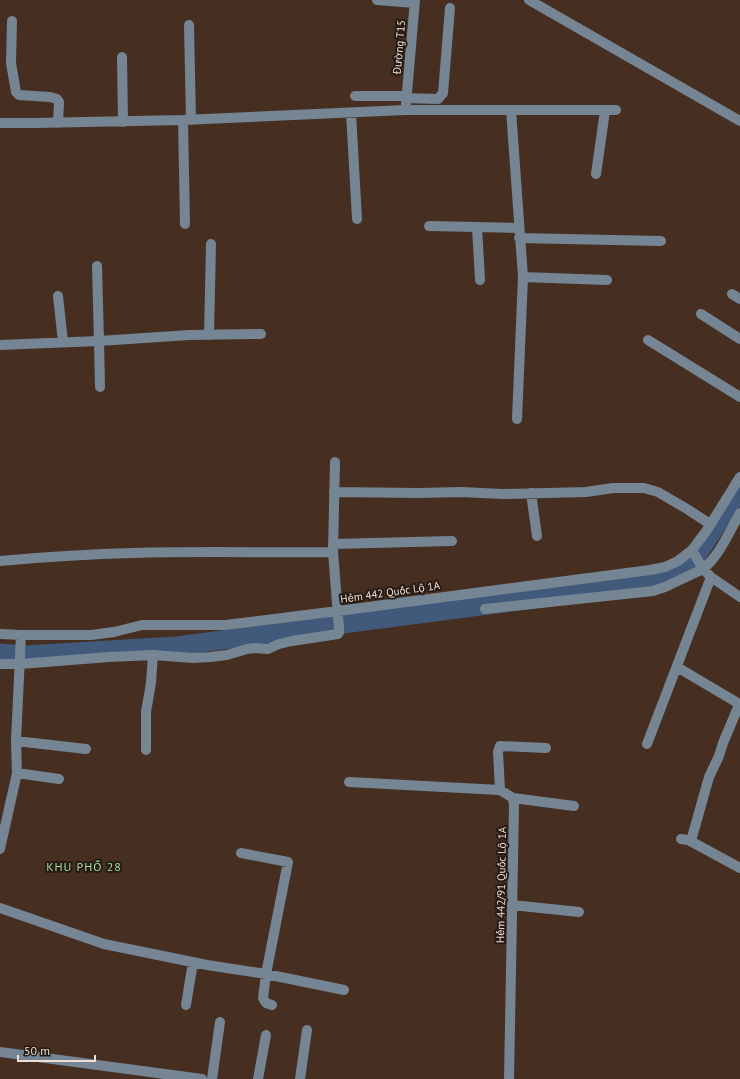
<svg xmlns="http://www.w3.org/2000/svg" width="740" height="1079" font-family="'PT Sans',sans-serif">
  <style>
    .lines { fill: none; stroke-linecap: round; stroke-linejoin: round }
    .river { stroke: #41597b; stroke-width: 19 }
    .minor { stroke: #758593; stroke-width: 10 }
    .labels { text-anchor: middle; stroke-width: 4; stroke-linejoin: round; paint-order: stroke }
    .street-label { font-size: 11px; fill: #eedfd6; stroke: #251a14 }
    .neighbourhood-label { font-size: 12px; letter-spacing: 1px; fill: #a3dca1; stroke: #251a14 }
  </style>
  <rect width="100%" height="100%" fill="#462f21"/>
  <g class="lines">
    <!-- river -->
    <path class="river" d="M0,653L24,655L176,646L640,585L667,579L683,572L697,555L740,489"/>
    <!-- minor -->
    <path class="minor" d="M377,0L415,3
      M529,0L740,121
      M12,21L11,63L16,92L19,95L50,97L57,99L59,102L58,123
      M189,25L191,120
      M122,57L123,122
      M355,96H406
      M406,98L438,99L443,93L450,8
      M406,104L415,0
      M511,110H616
      M351,113L357,219
      M183,120L185,224
      M0,123H36L183,120L405,110H511L523,277L517,419
      M596,174L605,111
      M429,226L519,228
      M477,227L480,280
      M519,238L661,241
      M523,277L607,280
      M732,294L740,299
      M58,296L63,342
      M701,314L740,339
      M209,335L211,244
      M648,340L740,397
      M0,345L99,341L97,266
      M100,387L99,341L189,335L261,334
      M334,492L419,493L461,492L503,494L586,492L613,488H644L658,492L687,509L710,524
      M531,493L537,536
      M333,544L452,541
      M692,550L703,569L711,577L740,597
      M0,561C44,557 89,554 133,553C200,551 267,553 333,552
      M485,609L653,591L665,587L703,569C720,555 729,532 740,513
      M0,634L21,635H91L114,632L142,625H226L338,611L650,570L665,567L678,561L692,550L707,530L740,477
      M0,664H20L109,657L153,655L193,658L210,657L227,655L247,649L254,648L268,649L279,644L292,641L338,634L339,632V628L333,552L335,462
      M677,667L736,702L739,705L723,743L719,756L709,777L691,841
      M16,741L86,749
      M647,744L711,577
      M146,750V712L151,683L153,655
      M17,773L59,779
      M349,782L500,790
      M513,798L574,806
      M681,839L688,840L694,843L740,868
      M0,849L17,773L16,741L21,635
      M241,853L288,862L266,974L263,998L266,1003L272,1005
      M512,905L579,912
      M0,908L104,944L207,965L266,974L344,990
      M186,1005L193,962
      M0,1052L202,1079
      M212,1079L220,1022
      M258,1079L266,1035
      M300,1079L307,1030
      M509,1079L514,806L513,798L500,790L498,752L500,746L546,748"/>
  </g>
  <g class="labels">
    <!-- street labels -->
    <g class="street-label">
      <text transform="translate(399 47) rotate(-85)" y="4">Đường T15</text>
      <text transform="translate(390 592) rotate(-8)" y="4">Hẻm 442 Quốc Lộ 1A</text>
      <text transform="translate(501 885) rotate(-89)" y="4">Hẻm 442/91 Quốc Lộ 1A</text>
    </g>
    <!-- neighbourhood labels -->
    <g class="neighbourhood-label">
      <text x="84" y="871">KHU PHỐ 28</text>
    </g>
  </g>
  <!-- scale -->
  <path d="M18 1055v6h77v-6" fill="none" stroke="#eedfd6" stroke-width="2"/>
  <text x="24" y="1055" font-size="12" fill="#eedfd6" stroke="#251a14" stroke-width="3" paint-order="stroke">50 m</text>
</svg>
